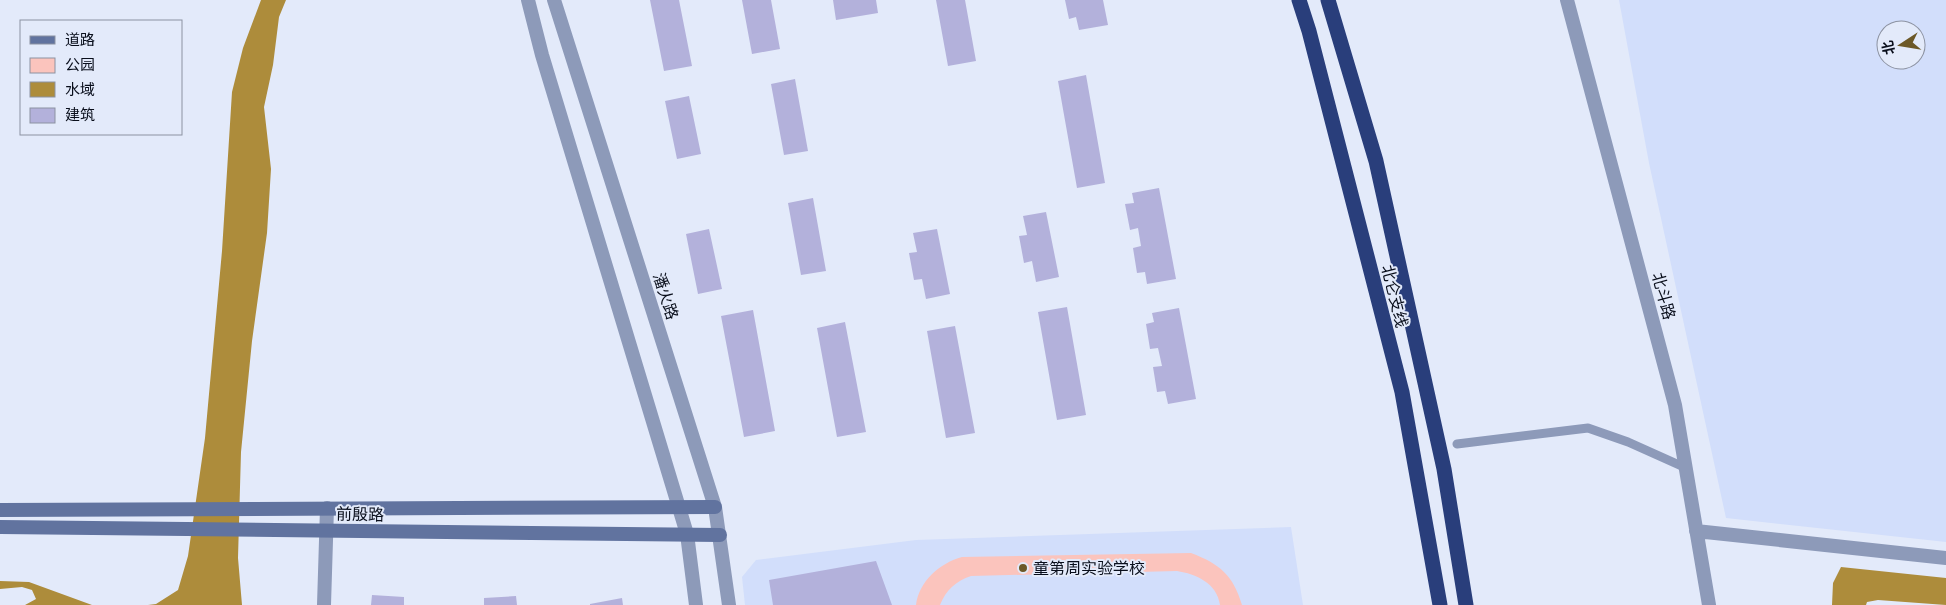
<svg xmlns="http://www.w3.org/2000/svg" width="1946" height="605" font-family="'DM Sans','Noto Sans SC',sans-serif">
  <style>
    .built { fill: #d2defb; fill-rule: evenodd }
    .green { fill: #fbc4bd }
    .water { fill: #ad8c3b }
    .building { fill: #b3b1db }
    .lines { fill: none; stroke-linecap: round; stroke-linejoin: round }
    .service { stroke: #8d9ab9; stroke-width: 9 }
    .minor { stroke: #8d9ab9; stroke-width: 14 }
    .tertiary { stroke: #8d9ab9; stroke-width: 14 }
    .secondary { stroke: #61739f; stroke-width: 14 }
    .motorway { stroke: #293e7b; stroke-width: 15 }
    .poi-dot { fill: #6c5827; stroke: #e3eafa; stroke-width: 2 }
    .labels { text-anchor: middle; stroke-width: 4; stroke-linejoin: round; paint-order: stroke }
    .street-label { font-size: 16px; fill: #090e1b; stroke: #e3eafa }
    .poi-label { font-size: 16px; fill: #090e1b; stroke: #e3eafa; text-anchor: start }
  </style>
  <rect width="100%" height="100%" fill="#e3eafa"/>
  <!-- built -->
  <path class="built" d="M1619,0H1946V542L1726,518L1649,163ZM1886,30H1916V60H1886Z
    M1291,527L1303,605H745L742,577L756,560L916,540Z"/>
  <!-- green -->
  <path class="green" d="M1191,553C1220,564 1233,575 1242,605H1220C1217,583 1196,574 1177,571L971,576C956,581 946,590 940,605H916C919,581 940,563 962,557Z"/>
  <!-- water -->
  <path class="water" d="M261,0H286L279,17L273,65L264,107L271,169L267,233L252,341L241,452L238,558L242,605H148L156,604L178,590L188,556L205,438L222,251L232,92L243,48Z
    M1841,567L1946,578V605L1878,600L1867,602L1866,605H1832L1833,583Z
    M0,581L29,582L92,605H25L36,599L32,590L22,587L0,589Z"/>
  <!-- building -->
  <path class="building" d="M650,0H679L692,66L664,71Z
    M742,0H771L780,49L752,54Z
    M833,0H876L878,13L836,20Z
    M936,0H965L976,61L948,66Z
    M1065,0H1103L1108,25L1079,30L1076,17L1069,19Z
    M1086,75L1105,183L1077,188L1058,81Z
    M795,79L808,151L784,155L771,84Z
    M689,96L701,154L677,159L665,101Z
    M1159,188L1176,279L1147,284L1145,272L1137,273L1133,248L1141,246L1138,228L1130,230L1125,204L1134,203L1132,193Z
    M813,198L826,271L801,275L788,203Z
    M1046,212L1059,277L1036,282L1032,261L1024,263L1019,236L1027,235L1023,216Z
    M709,229L722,289L698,294L686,234Z
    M937,229L950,294L926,299L922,279L914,280L909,253L917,252L913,233Z
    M1067,307L1086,415L1057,420L1038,312Z
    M1179,308L1196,399L1168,404L1165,391L1157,392L1153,367L1162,366L1158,348L1150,349L1146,324L1154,322L1152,313Z
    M753,310L775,431L744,437L721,316Z
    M845,322L866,432L837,437L817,328Z
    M955,326L975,433L946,438L927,331Z
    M876,561L892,605H773L769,580Z
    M372,595L404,597V605H371Z
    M516,596L517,605H484V598Z
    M622,598L623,605H590V604Z"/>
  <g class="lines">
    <!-- service -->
    <path class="service" d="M1457,444L1588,428L1628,442L1686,468"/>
    <!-- minor -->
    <path class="minor" d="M324,605L327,508"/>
    <!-- tertiary -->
    <path class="tertiary" d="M528,0L542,55L687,534L696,605
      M554,0L715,507L729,605
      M1567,0L1675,405L1709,605
      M1696,531L1946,558"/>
    <!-- secondary -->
    <path class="secondary" d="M0,510L715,507
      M0,527L720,535"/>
    <!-- motorway -->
    <path class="motorway" d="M1299,0L1309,31L1402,392L1440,605
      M1328,0L1376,161L1444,469L1466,605"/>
  </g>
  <!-- markers -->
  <circle class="poi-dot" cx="1023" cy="568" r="5"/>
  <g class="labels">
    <!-- street labels -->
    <g class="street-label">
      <text transform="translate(666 296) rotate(72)" y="6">潘火路</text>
      <text transform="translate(1395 296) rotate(76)" y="6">北仑支线</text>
      <text transform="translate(1664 296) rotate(75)" y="6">北斗路</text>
      <text transform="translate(360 514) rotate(1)" y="6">前殷路</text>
    </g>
    <!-- poi labels -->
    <g class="poi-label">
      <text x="1033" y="574">童第周实验学校</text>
    </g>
  </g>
  <!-- legend -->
  <rect x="20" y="20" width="162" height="115" fill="#e3eafa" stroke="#8c92a1"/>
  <rect x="30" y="36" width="25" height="8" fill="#61739f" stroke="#8c92a1"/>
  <text x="65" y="45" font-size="15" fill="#090e1b">道路</text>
  <rect x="30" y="58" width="25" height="15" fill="#fbc4bd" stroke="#8c92a1"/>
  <text x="65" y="70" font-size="15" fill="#090e1b">公园</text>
  <rect x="30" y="82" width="25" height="15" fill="#ad8c3b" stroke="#8c92a1"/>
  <text x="65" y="95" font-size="15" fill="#090e1b">水域</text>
  <rect x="30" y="108" width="25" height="15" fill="#b3b1db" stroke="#8c92a1"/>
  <text x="65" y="120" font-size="15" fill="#090e1b">建筑</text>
  <!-- north arrow -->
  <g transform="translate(1901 45) rotate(258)"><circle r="24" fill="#e3eafa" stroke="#8c92a1"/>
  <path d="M0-4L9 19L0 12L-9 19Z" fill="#6c5827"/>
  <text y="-8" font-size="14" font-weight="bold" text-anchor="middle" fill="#090e1b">北</text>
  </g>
</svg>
